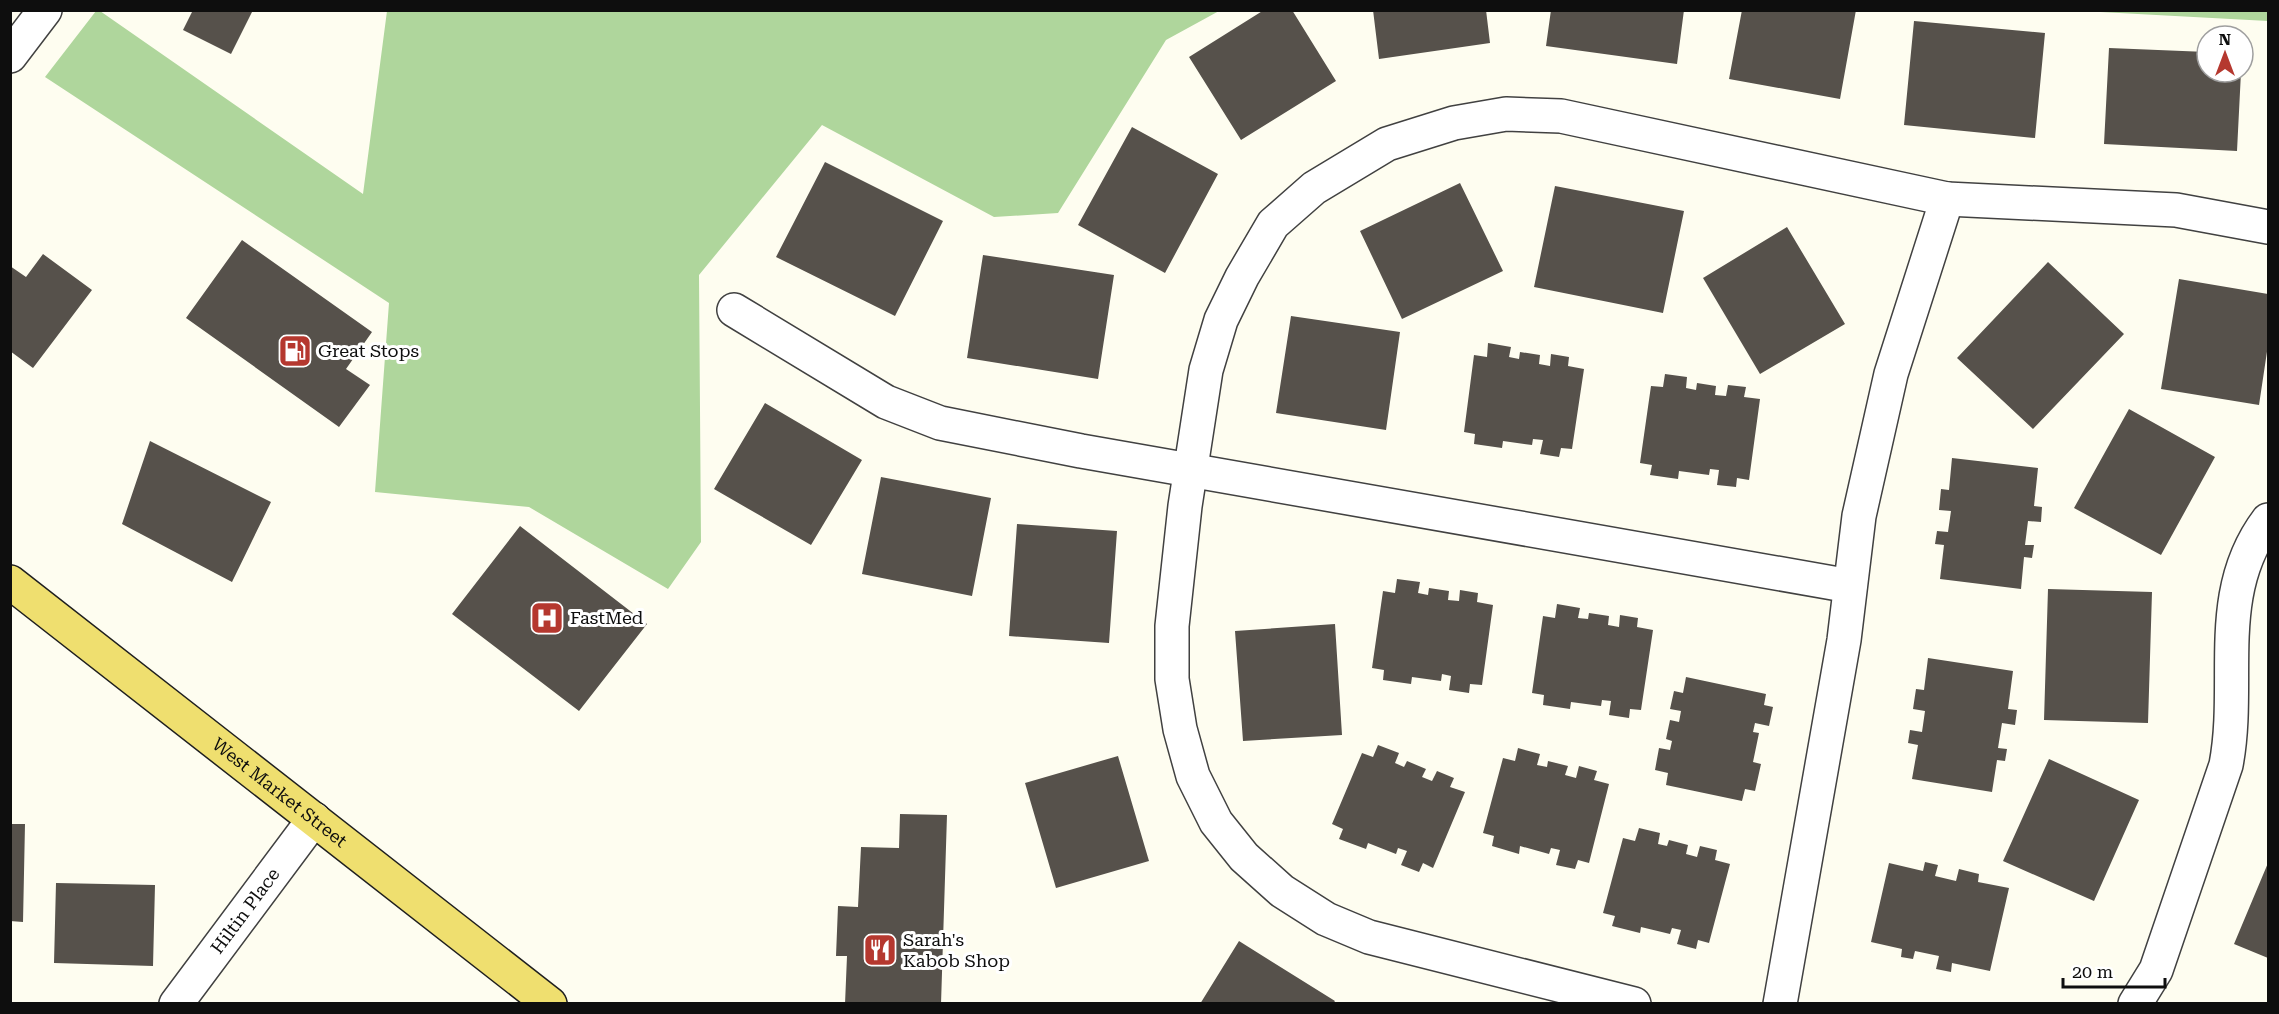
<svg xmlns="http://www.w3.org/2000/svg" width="2279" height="1014" font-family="'Roboto Serif',serif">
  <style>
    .forest { fill: #afd69c }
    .building { fill: #56514b }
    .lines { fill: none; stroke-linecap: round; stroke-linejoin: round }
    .minor-casing { stroke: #414141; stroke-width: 36 }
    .major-casing { stroke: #1f1f1f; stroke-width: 36 }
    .minor { stroke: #fff; stroke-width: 33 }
    .major { stroke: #efdf6f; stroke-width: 33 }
    .labels { text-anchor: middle; stroke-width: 6; stroke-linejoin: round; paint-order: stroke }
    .poi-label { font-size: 18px; fill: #0e0e0e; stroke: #fff; text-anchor: start }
    .street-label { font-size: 18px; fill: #0e0e0e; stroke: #fff }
  </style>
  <rect width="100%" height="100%" fill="#fefdf0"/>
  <!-- forest -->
  <path class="forest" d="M96,11H100L363,194L387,11H1219L1166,40L1058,213L994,217L822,125L699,275L701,542L668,589L529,507L375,492L389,303L45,77Z
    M2082,11H2268V21Z"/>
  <!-- building -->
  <path class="building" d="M193,10H253L231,54L183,30Z
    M1264,10H1292L1336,81L1241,140L1189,57Z
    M1373,10H1486L1490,43L1379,59Z
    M1551,10H1684L1677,64L1546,46Z
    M1742,10H1856L1840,99L1729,79Z
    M1914,21L2045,33L2035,138L1904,125Z
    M2109,48L2207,52V72H2241L2237,151L2104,144Z
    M1132,127L1218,174L1165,273L1078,225Z
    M825,162L943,221L895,316L776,257Z
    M1460,183L1503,271L1402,319L1360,231Z
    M1555,186L1684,211L1663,313L1534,287Z
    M1787,227L1845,324L1760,374L1703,278Z
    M242,240L372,332L346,369L370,385L339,427L186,318Z
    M43,254L92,290L33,368L10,351V266L26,277Z
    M983,255L1114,275L1098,379L967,358Z
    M2048,262L2124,334L2033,429L1957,358Z
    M2179,279L2268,294V345L2259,405L2161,389Z
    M1291,316L1400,332L1386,430L1276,413Z
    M1488,343L1511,347L1509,357L1519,359L1520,352L1540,355L1539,364L1550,366L1551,354L1569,357L1568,366L1584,369L1572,449L1561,448L1559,457L1540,454L1543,440L1533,439L1532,445L1503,441L1502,448L1474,444L1475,434L1464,432L1474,355L1487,357Z
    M1665,374L1687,377L1686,388L1696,390L1697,383L1716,386L1715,395L1726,396L1728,385L1746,387L1744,397L1760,399L1749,480L1737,478L1736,487L1717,485L1719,470L1710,469L1709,475L1679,471L1678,479L1650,475L1652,465L1640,463L1651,386L1663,387Z
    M765,403L862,460L811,545L714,489Z
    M2129,409L2215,457L2161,555L2074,508Z
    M150,441L271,502L232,582L122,524Z
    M1952,458L2038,468L2034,506L2042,507L2041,522L2028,521L2025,545H2034L2032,558L2024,557L2021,589L1940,579L1944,545L1935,544L1937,531L1948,532L1951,511L1939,510L1941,489L1949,490Z
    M881,477L991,498L972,596L862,574Z
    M1017,524L1117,531L1109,643L1009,636Z
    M520,526L647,624L579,711L452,614Z
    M1397,579L1420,582L1418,593L1428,595L1429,588L1449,591L1448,600L1459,601L1460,590L1478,593L1477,602L1493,605L1482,685L1470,684L1469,693L1449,690L1451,676L1442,674L1441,681L1412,677L1411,684L1383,680L1384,670L1372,668L1383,591L1395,593Z
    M2048,589L2152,592L2148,723L2044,720Z
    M1557,604L1580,608L1578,618L1588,619L1589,613L1609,616L1608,625L1619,627L1620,615L1638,618L1637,627L1653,630L1641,710L1630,709L1629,718L1609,715L1611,701L1602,700L1601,706L1571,702L1570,709L1543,705L1544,695L1532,693L1543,616L1555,618Z
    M1335,624L1342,735L1243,741L1235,631Z
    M1928,658L2013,671L2008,709L2017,710L2015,725L2002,723L1998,748L2007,749L2005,761L1997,760L1992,792L1912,779L1918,745L1908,743L1910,730L1922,732L1925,711L1913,709L1916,689L1924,690Z
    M1686,677L1766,694L1764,705L1773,707L1769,726L1755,723L1753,732L1759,733L1753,762L1761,764L1755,791L1745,789L1742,801L1666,785L1668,773L1655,770L1659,748L1670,750L1672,741L1666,739L1670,720L1679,722L1681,711L1670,709L1674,691L1683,693Z
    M1378,745L1399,753L1395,763L1404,767L1407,761L1426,769L1422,777L1432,781L1437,771L1454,778L1450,787L1465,792L1433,868L1423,863L1419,872L1401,865L1407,851L1398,848L1396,854L1368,843L1366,849L1339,839L1343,829L1332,824L1362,753L1373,757Z
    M1518,748L1540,754L1537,765L1547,767L1548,761L1568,766L1565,775L1576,778L1579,766L1597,771L1594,780L1609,784L1589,863L1578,860L1575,869L1556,865L1560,850L1551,848L1549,854L1520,846L1519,854L1492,846L1494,836L1483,833L1503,758L1515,761Z
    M1118,756L1149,861L1056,888L1025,783Z
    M2049,759L2139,800L2094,901L2003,861Z
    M900,814L947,815L941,1004H845L847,956H836L838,906L858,907L861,847L899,848Z
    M10,824H25L23,922L10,921Z
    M1639,828L1660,833L1658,844L1667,846L1669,840L1688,845L1686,854L1697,857L1700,846L1717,850L1715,860L1730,864L1709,943L1698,940L1696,949L1677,944L1681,930L1672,928L1670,934L1641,927L1640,933L1612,926L1615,916L1603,913L1623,838L1635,841Z
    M1925,862L1938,865L1935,876L1956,881L1959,869L1979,874L1978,882L2009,888L1990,971L1952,963L1951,972L1936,969L1939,956L1915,951L1913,959L1901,957L1902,949L1871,942L1889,863L1923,871Z
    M2268,863V958L2234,944Z
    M56,883L155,885L153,966L54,963Z
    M1239,941L1335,1001L1333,1004H1200Z"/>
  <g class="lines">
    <!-- minor casing -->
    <g class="minor-casing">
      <g id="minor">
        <path d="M10,56L45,10"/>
        <path d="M1947,199L2176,210L2268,227"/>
        <path d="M734,310L886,402L940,423L1081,451L1850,586"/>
        <path id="s1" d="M176,1004L314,819"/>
        <path d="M1634,1004L1369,937L1326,919L1282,891L1244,857L1216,822L1193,776L1180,729L1172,679V626L1185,506L1206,370L1221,320L1242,277L1273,224L1314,188L1387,144L1454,123L1506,114L1561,116L1947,199L1891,374L1859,516L1844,640L1780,1004"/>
        <path d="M2135,1004L2156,970L2226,765C2242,681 2212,594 2268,520"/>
      </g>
    </g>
    <!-- major casing -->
    <g class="major-casing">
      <g id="major">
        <path id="s2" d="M10,582L550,1004"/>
      </g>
    </g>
    <!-- minor -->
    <use href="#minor" class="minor"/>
    <!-- major -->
    <use href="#major" class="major"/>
  </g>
  <!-- icons -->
  <defs>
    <g id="fuel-square" transform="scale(1.725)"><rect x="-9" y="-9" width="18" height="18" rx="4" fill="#b5382f" stroke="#fff"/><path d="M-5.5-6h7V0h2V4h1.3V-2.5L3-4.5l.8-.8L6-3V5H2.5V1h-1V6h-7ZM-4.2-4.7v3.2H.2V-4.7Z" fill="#fff"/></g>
    <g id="hospital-square" transform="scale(1.725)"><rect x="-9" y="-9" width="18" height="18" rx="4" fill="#b5382f" stroke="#fff"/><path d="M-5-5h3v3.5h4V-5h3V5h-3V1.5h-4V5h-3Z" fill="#fff"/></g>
    <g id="restaurant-square" transform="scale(1.725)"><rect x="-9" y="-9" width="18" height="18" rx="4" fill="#b5382f" stroke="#fff"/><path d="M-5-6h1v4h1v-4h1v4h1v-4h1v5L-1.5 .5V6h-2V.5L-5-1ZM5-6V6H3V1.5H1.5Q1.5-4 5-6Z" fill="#fff"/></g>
  </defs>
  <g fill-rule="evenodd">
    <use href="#fuel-square" x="295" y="351"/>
    <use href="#hospital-square" x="547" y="618"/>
    <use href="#restaurant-square" x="880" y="950"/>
  </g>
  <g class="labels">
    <!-- poi labels -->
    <g class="poi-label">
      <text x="318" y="357">Great Stops</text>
      <text x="570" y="624">FastMed</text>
      <text x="903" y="946">Sarah's<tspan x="903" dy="21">Kabob Shop</tspan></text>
    </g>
    <!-- street labels -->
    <g class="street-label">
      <text dy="6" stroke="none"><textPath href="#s2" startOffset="342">West Market Street</textPath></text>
      <text dy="6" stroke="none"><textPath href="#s1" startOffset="116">Hiltin Place</textPath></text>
    </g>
  </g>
  <!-- border -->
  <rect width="2279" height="1014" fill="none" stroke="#0e0e0e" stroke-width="24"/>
  <!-- north arrow -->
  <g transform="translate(2225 54)"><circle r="28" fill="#ffffff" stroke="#9f9f9f" stroke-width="1.5"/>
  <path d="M0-4.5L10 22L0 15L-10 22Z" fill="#b5382f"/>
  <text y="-9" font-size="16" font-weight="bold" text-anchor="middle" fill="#0e0e0e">N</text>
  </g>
  <!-- scale -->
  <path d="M2063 978v9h102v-9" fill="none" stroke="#0e0e0e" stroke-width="3"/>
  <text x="2072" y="978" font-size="18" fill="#0e0e0e" stroke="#ffffff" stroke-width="4.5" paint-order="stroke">20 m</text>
</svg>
